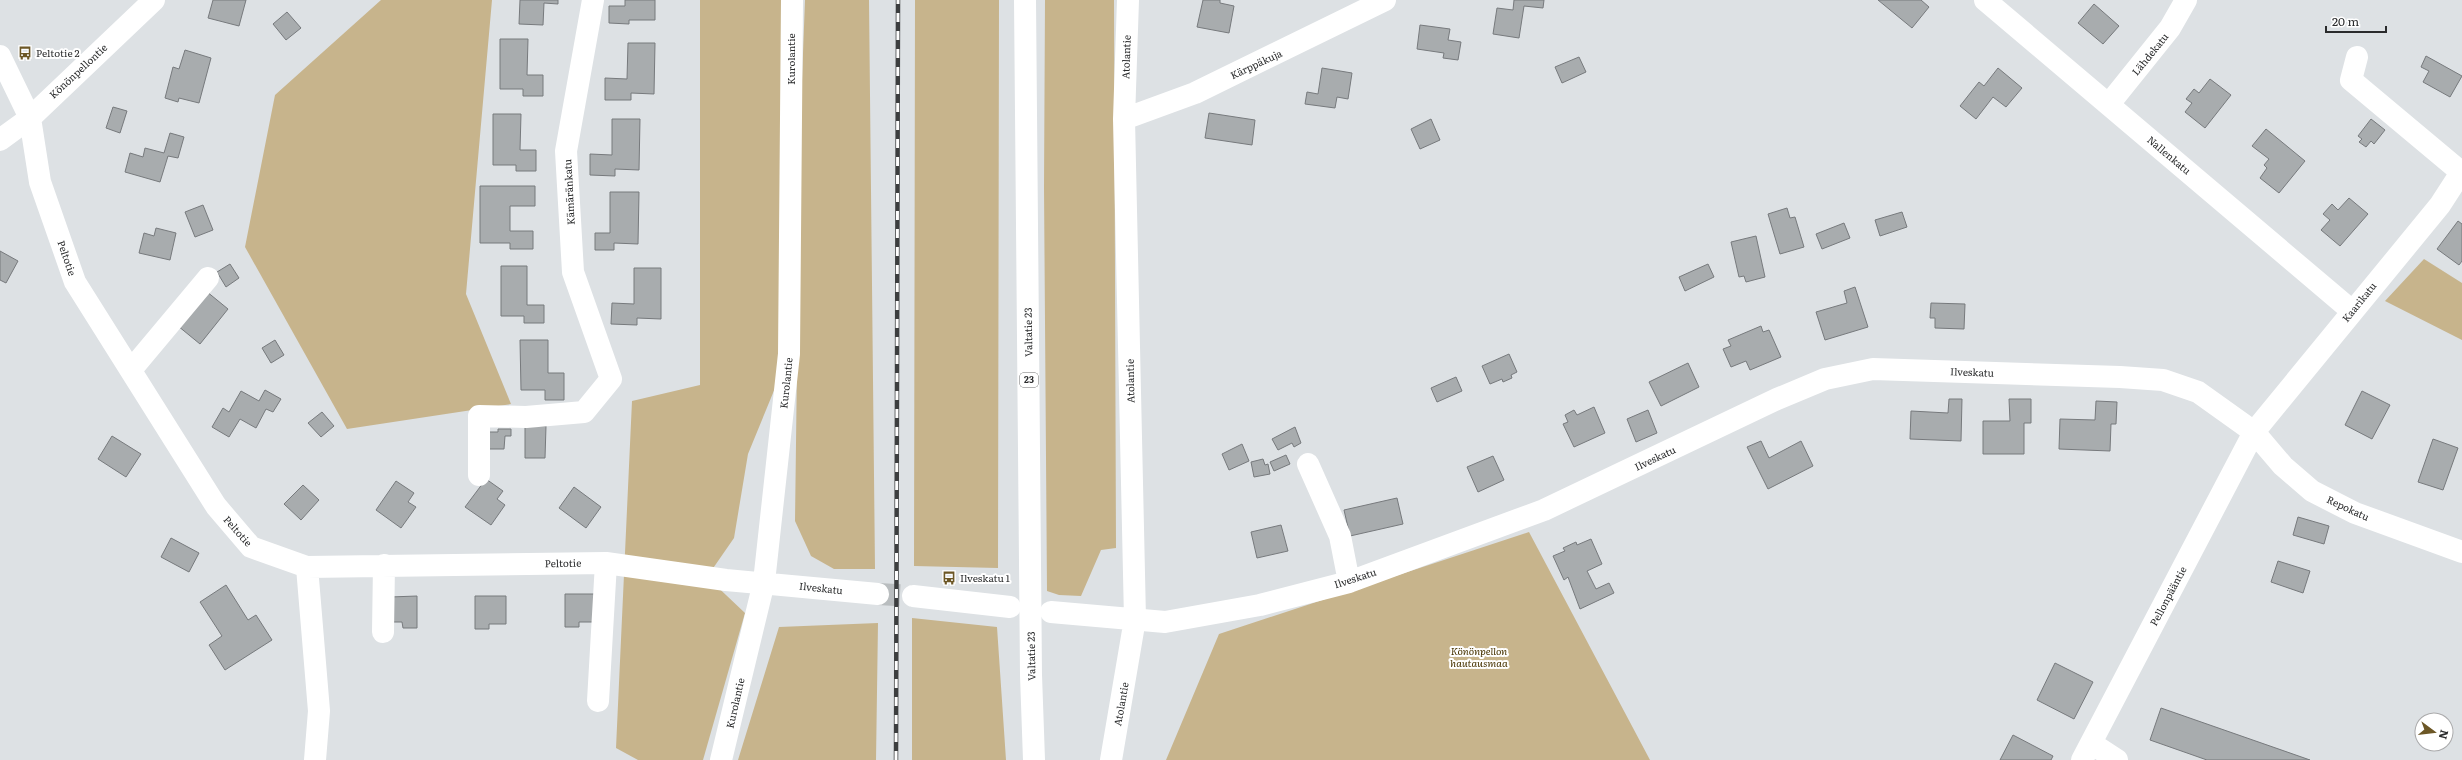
<svg xmlns="http://www.w3.org/2000/svg" width="2462" height="760" font-family="Literata,serif">
  <style>
    .green { fill: #c7b48c }
    .building { fill: #a8acae; stroke: #777a7d }
    .lines { fill: none; stroke-linecap: round; stroke-linejoin: round }
    .minor-tunnel { stroke: #b9bdbf; stroke-width: 22; stroke-dasharray: 22 11; stroke-linecap: butt }
    .minor { stroke: #fff; stroke-width: 22 }
    .highway { stroke: #fff; stroke-width: 22 }
    .rail-casing { stroke: #3c3e3f; stroke-width: 4.5 }
    .rail { stroke: #fff; stroke-width: 3; stroke-dasharray: 9; stroke-linecap: butt }
    .labels { text-anchor: middle; stroke-width: 4; stroke-linejoin: round; paint-order: stroke }
    .shield { fill: #fff; stroke: #6a6b6b; stroke-width: 1 }
    .shield-label { font-size: 9px; font-weight: bold; fill: #2a2b2c }
    .poi-label { font-size: 10px; fill: #2a2b2c; stroke: #fff; text-anchor: start }
    .street-label { font-size: 10px; fill: #2a2b2c; stroke: #fff }
    .park-label { font-size: 10px; font-style: italic; fill: #473300; stroke: #fff }
  </style>
  <rect width="100%" height="100%" fill="#dde1e4"/>
  <!-- green -->
  <path class="green" d="M381,0H492L466,294L511,404L347,429L245,247L275,95Z
    M700,0H786L789,354L748,454L734,538L707,577L745,613L703,760H638L616,748L632,401L700,385Z
    M805,0H869L875,569H834L811,556L795,521L800,133Z
    M915,0H999L998,568L914,566Z
    M1045,0H1114L1116,548L1101,550L1081,596L1059,595L1047,591L1044,187Z
    M2424,259L2462,283V340L2385,301Z
    M1529,532L1650,760H1166L1219,634Z
    M912,618L997,627L1006,760H912Z
    M878,623L876,760H738L779,627Z"/>
  <!-- building -->
  <path class="building" d="M213,0H246L239,26L208,18Z
    M520,0H558V4L544,3L543,25L519,24Z
    M625,0H655V20H629V24L609,23V6H625Z
    M1203,0H1220V3L1234,6L1229,33L1197,27Z
    M1514,0H1544L1543,8L1524,6L1519,38L1493,34L1497,8L1513,10Z
    M1878,0H1921L1929,7L1912,28Z
    M2094,4L2119,26L2103,44L2078,23Z
    M287,12L301,28L286,40L273,24Z
    M1420,25L1450,29L1448,40L1461,42L1458,60L1443,58L1444,53L1417,49Z
    M500,39H528L527,75H543V96H523V89H500Z
    M628,43H655L654,94L631,93V100H605V78L627,79Z
    M185,50L211,58L199,103L179,98L178,102L165,98L173,67L179,69Z
    M2426,56L2462,76L2450,97L2423,82L2429,71L2421,67Z
    M1579,57L1586,72L1562,83L1555,67Z
    M1322,68L1352,73L1348,99L1337,97L1335,108L1305,104L1307,92L1318,94Z
    M1998,68L2022,88L2006,107L1993,97L1976,119L1960,106L1979,82L1984,86Z
    M2210,79L2231,95L2205,128L2185,112L2192,103L2186,99L2194,89L2199,93Z
    M113,107L127,111L120,133L106,128Z
    M1209,113L1255,120L1252,145L1205,138Z
    M493,114H521L520,150H536V171H516V165H493Z
    M612,119H640L639,170L615,169V176L590,175V154L612,155Z
    M1431,119L1440,140L1420,149L1411,129Z
    M2371,119L2385,130L2374,144L2371,141L2366,147L2359,142L2362,139L2358,136Z
    M2266,129L2305,161L2279,193L2260,178L2267,168L2264,165L2269,159L2252,146Z
    M170,133L184,137L178,158L168,156L160,182L125,172L130,153L143,157L145,148L164,153Z
    M480,186H535V206H510V231H533V249H510V243H480Z
    M610,192H639L638,244L614,243V250H595V233H610Z
    M2349,198L2368,214L2340,246L2321,230L2330,220L2323,214L2332,204L2338,210Z
    M203,205L213,230L195,237L185,212Z
    M1787,208L1790,218L1795,217L1804,247L1780,254L1768,214Z
    M1902,212L1907,227L1880,236L1875,220Z
    M2458,221L2462,224V261L2459,265L2437,249Z
    M1844,223L1850,238L1822,249L1816,234Z
    M156,228L176,233L170,260L139,253L144,233L154,236Z
    M1756,236L1765,277L1746,282L1744,276L1739,277L1731,242Z
    M0,251L18,261L6,283L0,280Z
    M230,264L239,278L226,287L217,272Z
    M1708,264L1714,277L1685,291L1679,277Z
    M501,266H527V305H544V323H524V316H501Z
    M634,268H661V319L637,318V325L611,324L612,303L634,304Z
    M1855,287L1868,327L1825,340L1816,312L1847,303L1844,291Z
    M206,291L228,309L200,344L178,326Z
    M1931,303L1965,304L1964,329L1935,328V318H1930Z
    M1761,326L1763,332L1769,330L1781,357L1750,370L1746,361L1731,367L1723,349L1731,346L1728,340Z
    M275,340L284,355L271,363L262,348Z
    M520,340H548V373H564V400H545V390H521Z
    M1509,354L1517,372L1511,375L1512,378L1503,382L1502,379L1490,384L1482,366Z
    M1688,363L1699,387L1661,406L1649,382Z
    M1456,377L1462,391L1437,402L1431,388Z
    M265,390L281,399L273,412L266,409L256,428L240,419L229,437L212,427L223,408L229,412L241,391L259,401Z
    M2362,391L2390,405L2372,439L2345,425Z
    M1949,399H1962L1961,441L1910,439L1911,411L1948,413Z
    M2009,399H2031V423H2024V454H1983V421H2010Z
    M2096,401L2117,402L2116,424H2111L2110,451L2059,449L2060,419L2095,420Z
    M1594,407L1605,433L1574,447L1563,424L1568,422L1565,415L1574,410L1577,415Z
    M1648,410L1657,433L1636,442L1627,419Z
    M322,412L334,426L321,437L308,423Z
    M525,426H546L545,458H525Z
    M1295,427L1301,443L1294,447L1292,443L1278,450L1272,439Z
    M498,429H511V436H505L504,449H487L488,432H498Z
    M112,436L141,454L126,477L98,459Z
    M2433,439L2458,448L2443,490L2418,482Z
    M1761,441L1769,458L1801,441L1813,466L1768,489L1747,447Z
    M1242,444L1249,461L1229,470L1222,454Z
    M1286,455L1290,464L1274,471L1270,462Z
    M1493,456L1504,480L1478,492L1467,467Z
    M1263,459L1265,465L1268,464L1270,474L1254,477L1251,462Z
    M486,479L503,491L497,499L505,505L491,525L465,507Z
    M396,481L414,493L408,502L416,507L401,528L376,510Z
    M303,485L319,500L301,520L284,504Z
    M574,487L601,507L586,528L559,508Z
    M1397,498L1403,524L1350,536L1344,510Z
    M2298,517L2329,526L2324,544L2293,535Z
    M1281,525L1288,551L1257,558L1251,532Z
    M171,538L199,553L189,572L161,557Z
    M1591,539L1602,564L1587,571L1596,589L1609,583L1614,593L1580,609L1568,577L1564,580L1553,556L1565,551L1563,548L1576,542L1577,545Z
    M2278,561L2310,571L2303,593L2271,582Z
    M226,585L248,620L256,615L272,640L225,670L209,645L222,636L200,602Z
    M565,594H596V622H579V627H565Z
    M417,596V628H403L402,622H390V597Z
    M475,596H506V624H489V629H475Z
    M2055,663L2093,682L2074,719L2037,700Z
    M2161,708L2310,760H2207L2150,740Z
    M2013,735L2053,756L2051,760H2000Z"/>
  <g class="lines">
    <!-- minor-tunnel -->
    <path class="minor-tunnel" d="M878,594L913,596"/>
    <!-- minor -->
    <path class="minor" d="M1985,0L2352,311
      M0,56L30,118L40,182L75,282L216,506L251,547L307,567L606,563L726,580L878,594
      M2357,57L2351,80L2461,172
      M2109,104L2170,28L2186,0
      M1124,119L1195,93L1385,0
      M0,140L30,118L154,0
      M131,370L208,278
      M1308,464L1340,536L1349,582
      M479,475V416L526,417L584,412L611,379L573,272L566,151L593,0
      M307,567L319,711L315,760
      M913,596L1010,607
      M1051,612L1165,622L1260,605L1349,582L1544,510L1777,399L1825,379L1873,369L2120,377L2163,380L2198,392L2254,432L2283,466L2312,491L2355,513L2462,552
      M383,632L384,565
      M598,701L606,563
      M2091,743L2117,760
      M721,760L764,582L789,354L792,0
      M1111,760L1135,619L1124,119L1128,0
      M2082,760L2254,432L2440,205L2462,171"/>
    <!-- highway -->
    <path class="highway" d="M1025,0L1031,675L1034,760"/>
    <!-- rail casing -->
    <g class="rail-casing">
      <path id="rail" d="M896,760L898,0"/>
    </g>
    <!-- rail -->
    <use href="#rail" class="rail"/>
  </g>
  <!-- icons -->
  <defs>
    <g id="bus-bare" transform="scale(1.08)"><path d="M-5-6H5V4H4V6H2V4H-2V6H-4V4H-5ZM-3.5-4V0h7V-4ZM-3.5 1.2v1.5H-2V1.2ZM2 1.2v1.5H3.5V1.2Z" fill="#6c5726" stroke="#fff" stroke-width="2.5" paint-order="stroke"/></g>
  </defs>
  <g fill-rule="evenodd">
    <use href="#bus-bare" x="25" y="53"/>
    <use href="#bus-bare" x="949" y="578"/>
  </g>
  <g class="labels">
    <!-- shield labels -->
    <rect class="shield" x="1020" y="373" width="18" height="14" rx="3"/>
    <g class="shield-label">
      <text x="1029" y="383">23</text>
    </g>
    <!-- poi labels -->
    <g class="poi-label">
      <text x="36" y="57">Peltotie 2</text>
      <text x="960" y="582">Ilveskatu 1</text>
    </g>
    <!-- street labels -->
    <g class="street-label">
      <text transform="translate(2150 54) rotate(-51)" y="4">Lähdekatu</text>
      <text transform="translate(1126 57) rotate(-88)" y="4">Atolantie</text>
      <text transform="translate(791 59) rotate(-90)" y="4">Kurolantie</text>
      <text transform="translate(1256 64) rotate(-25)" y="4">Kärppäkuja</text>
      <text transform="translate(78 71) rotate(-43)" y="4">Könönpellontie</text>
      <text transform="translate(2169 155) rotate(40)" y="4">Nallenkatu</text>
      <text transform="translate(569 192) rotate(-93)" y="4">Kämäränkatu</text>
      <text transform="translate(67 258) rotate(71)" y="4">Peltotie</text>
      <text transform="translate(2359 302) rotate(-51)" y="4">Kaarikatu</text>
      <text transform="translate(1028 332) rotate(-91)" y="4">Valtatie 23</text>
      <text transform="translate(1972 372) rotate(2)" y="4">Ilveskatu</text>
      <text transform="translate(1130 381) rotate(-91)" y="4">Atolantie</text>
      <text transform="translate(786 383) rotate(-84)" y="4">Kurolantie</text>
      <text transform="translate(1655 458) rotate(-25)" y="4">Ilveskatu</text>
      <text transform="translate(2348 508) rotate(25)" y="4">Repokatu</text>
      <text transform="translate(238 531) rotate(48)" y="4">Peltotie</text>
      <text transform="translate(563 563) rotate(-1)" y="4">Peltotie</text>
      <text transform="translate(1355 578) rotate(-18)" y="4">Ilveskatu</text>
      <text transform="translate(821 588) rotate(6)" y="4">Ilveskatu</text>
      <text transform="translate(2168 596) rotate(-62)" y="4">Pellonpääntie</text>
      <text transform="translate(1031 656) rotate(-91)" y="4">Valtatie 23</text>
      <text transform="translate(735 703) rotate(-77)" y="4">Kurolantie</text>
      <text transform="translate(1121 704) rotate(-80)" y="4">Atolantie</text>
    </g>
    <!-- park labels -->
    <g class="park-label">
      <text x="1479" y="655">Könönpellon<tspan x="1479" dy="12">hautausmaa</tspan></text>
    </g>
  </g>
  <!-- north arrow -->
  <g transform="translate(2434 732) rotate(105)"><circle r="19" fill="#ffffff" stroke="#aaaaab"/>
  <path d="M0-3L7 15L0 10L-7 15Z" fill="#6c5726"/>
  <text y="-6" font-size="11" font-weight="bold" text-anchor="middle" fill="#2a2b2c">N</text>
  </g>
  <!-- scale -->
  <path d="M2326 26v6h60v-6" fill="none" stroke="#2a2b2c" stroke-width="2"/>
  <text x="2332" y="26" font-size="12" fill="#2a2b2c" stroke="#ffffff" stroke-width="3" paint-order="stroke">20 m</text>
</svg>
